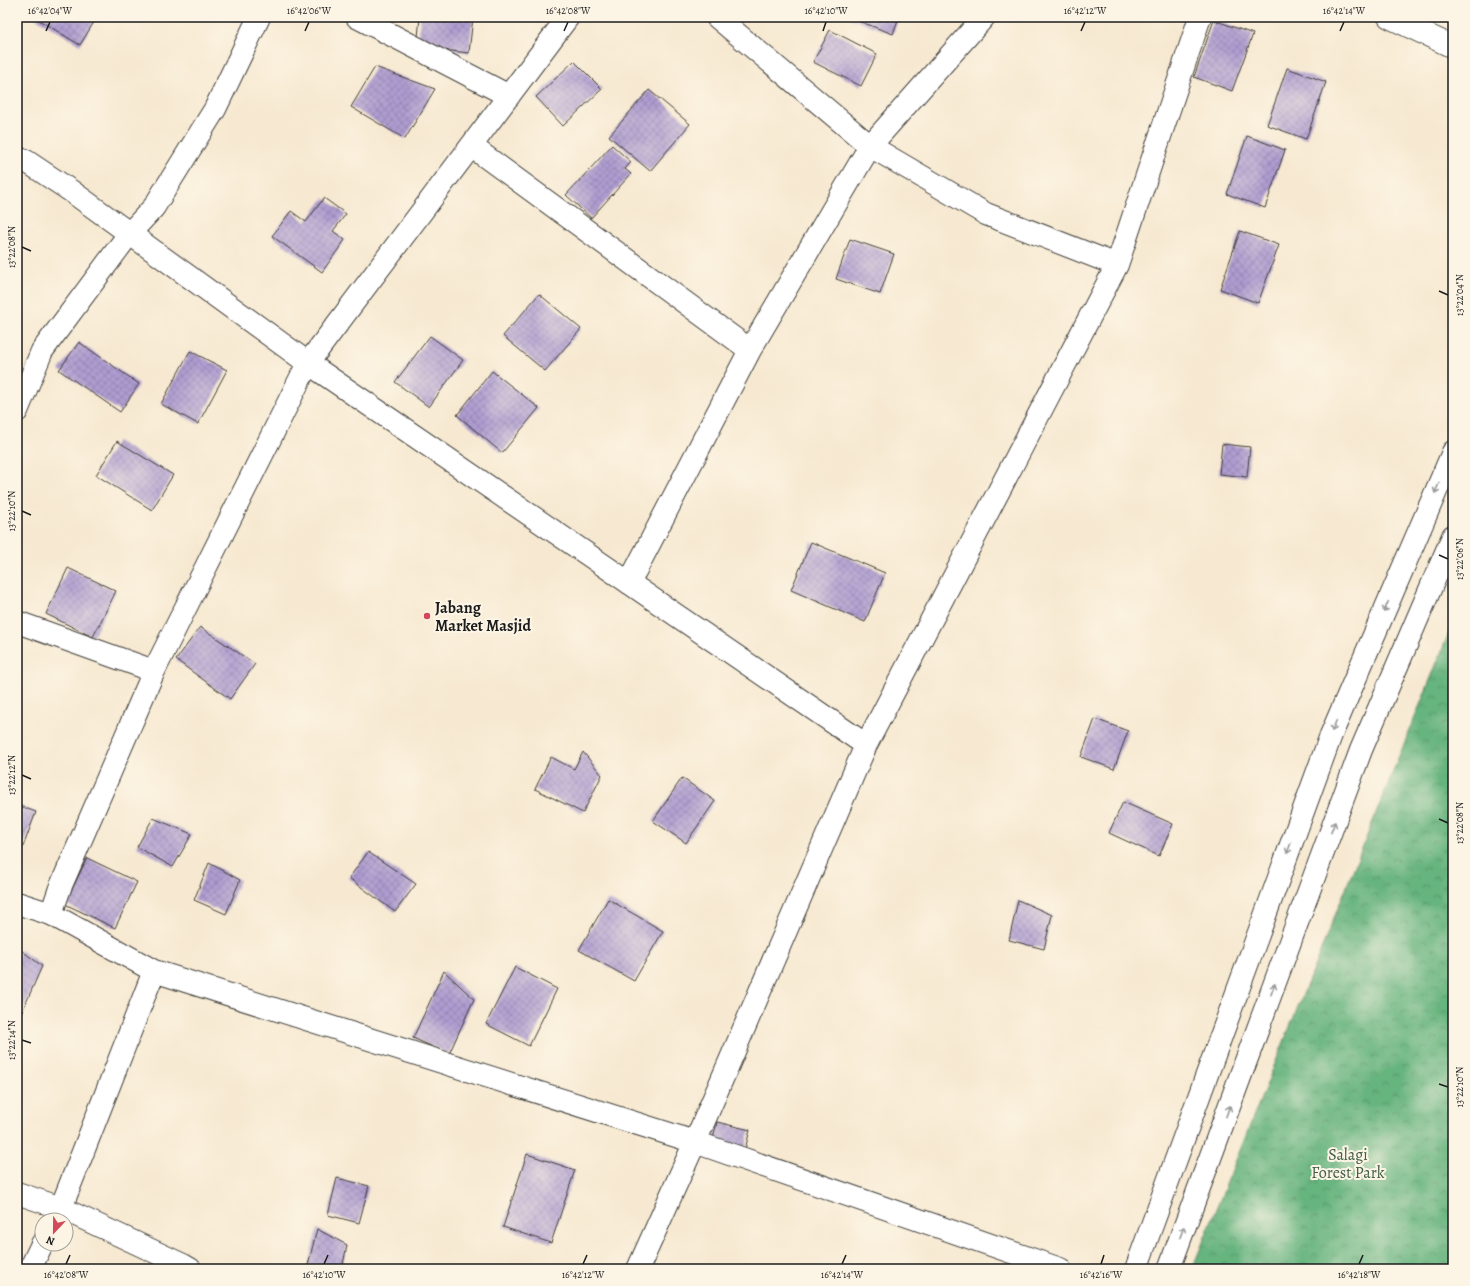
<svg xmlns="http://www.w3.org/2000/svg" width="1470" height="1286" font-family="Alegreya,serif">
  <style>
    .forest { fill: url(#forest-crowns); stroke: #41684d }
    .building { fill: url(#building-cross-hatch) }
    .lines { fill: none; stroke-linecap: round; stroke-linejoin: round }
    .street-casing { stroke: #3d3b37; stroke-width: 24 }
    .secondary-casing { stroke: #3d3b37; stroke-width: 24 }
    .street { stroke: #fff; stroke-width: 22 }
    .secondary { stroke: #fff; stroke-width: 22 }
    .oneway { stroke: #999 }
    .ticks { fill: none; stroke: #1c1c1c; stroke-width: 1.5 }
    .poi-dot { fill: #d1495b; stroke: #fcf5e5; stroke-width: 1.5 }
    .labels { text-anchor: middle; stroke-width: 4; stroke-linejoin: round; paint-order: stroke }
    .poi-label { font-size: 16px; font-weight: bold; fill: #1c1c1c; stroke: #fcf5e5; text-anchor: start }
    .park-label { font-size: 16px; fill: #3e5c46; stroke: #fcf5e5 }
    .neatline { fill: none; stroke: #1c1c1c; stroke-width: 1.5 }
    .ticks-label { font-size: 10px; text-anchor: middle; fill: #1c1c1c }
  </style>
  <defs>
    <pattern id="forest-crowns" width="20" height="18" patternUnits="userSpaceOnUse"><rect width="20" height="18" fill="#66b47e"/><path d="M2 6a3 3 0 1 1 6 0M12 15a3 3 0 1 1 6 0" fill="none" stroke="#539266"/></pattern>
    <pattern id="building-cross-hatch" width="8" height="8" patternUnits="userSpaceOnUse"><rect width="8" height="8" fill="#af9dd1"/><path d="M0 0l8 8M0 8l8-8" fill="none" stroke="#8e7fa9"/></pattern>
  </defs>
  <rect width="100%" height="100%" fill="#fcf5e5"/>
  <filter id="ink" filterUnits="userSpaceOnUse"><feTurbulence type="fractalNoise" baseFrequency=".025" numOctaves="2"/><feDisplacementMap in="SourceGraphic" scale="8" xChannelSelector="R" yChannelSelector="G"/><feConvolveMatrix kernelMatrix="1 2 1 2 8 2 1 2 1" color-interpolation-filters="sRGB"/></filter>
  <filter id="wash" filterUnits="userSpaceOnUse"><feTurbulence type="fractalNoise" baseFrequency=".012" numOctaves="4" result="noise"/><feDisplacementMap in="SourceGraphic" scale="16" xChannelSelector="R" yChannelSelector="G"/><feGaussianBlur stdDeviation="0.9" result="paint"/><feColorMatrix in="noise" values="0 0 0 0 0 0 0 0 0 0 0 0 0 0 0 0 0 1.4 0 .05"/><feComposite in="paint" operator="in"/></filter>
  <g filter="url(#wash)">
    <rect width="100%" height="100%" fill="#f7e9d1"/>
    <!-- forest -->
    <path class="forest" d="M1453,623V1269H1192Z"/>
    <g id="blocks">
      <!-- building -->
      <path class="building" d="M34,17H97L80,45Z
        M420,17H473L469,53L417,47Z
        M848,17H899L893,34Z
        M1214,20L1253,34L1232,91L1194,77Z
        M830,30L877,54L861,86L813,62Z
        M574,61L602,89L563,126L536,97Z
        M375,67L435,89L405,139L351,107Z
        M1287,68L1326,82L1306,139L1267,125Z
        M649,90L690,124L650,171L609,136Z
        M1247,136L1285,150L1265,208L1227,194Z
        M612,145L631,162L625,169L631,174L591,218L566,195Z
        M324,198L346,214L333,231L345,240L322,272L272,236L291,211L306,222Z
        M1240,231L1279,245L1258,303L1220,289Z
        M850,239L894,254L880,294L836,279Z
        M539,294L581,329L545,371L503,336Z
        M430,336L463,360L429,407L395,382Z
        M79,342L139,384L120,412L59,370Z
        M190,351L227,370L198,424L161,404Z
        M492,371L539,408L502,453L457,415Z
        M117,441L173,475L152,510L96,475Z
        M1222,444L1250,447L1247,477L1219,474Z
        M811,542L885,573L865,622L791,590Z
        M68,568L116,591L93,637L46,614Z
        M200,627L255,664L230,699L176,660Z
        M1095,719L1128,731L1114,769L1081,757Z
        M583,752L602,775L583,813L535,789L551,757L574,769Z
        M682,778L715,801L686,843L653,821Z
        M1123,802L1173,824L1159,856L1109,833Z
        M17,805L36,812L18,860L17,859Z
        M153,818L192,834L173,867L137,847Z
        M368,852L416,884L395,912L349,878Z
        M87,858L137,882L115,928L65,904Z
        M209,863L240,880L226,914L194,900Z
        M608,899L663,931L634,981L579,950Z
        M1018,900L1052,915L1044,949L1009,940Z
        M21,950L42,966L22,1012L17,1010V960Z
        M515,967L557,989L529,1046L486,1024Z
        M444,971L474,999L449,1054L413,1038Z
        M717,1122L750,1130L744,1153L711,1146Z
        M527,1154L575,1170L551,1243L503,1227Z
        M337,1178L369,1186L359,1223L328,1215Z
        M317,1229L347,1245L342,1269H307Z"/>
    </g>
  </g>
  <g filter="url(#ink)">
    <use href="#blocks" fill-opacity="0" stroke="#3d3b37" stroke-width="1"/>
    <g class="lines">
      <!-- street casing -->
      <g class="street-casing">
        <path id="street" d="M357,17L509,96
          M717,17L870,146L986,214L1117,265
          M1389,17L1453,47
          M471,146L750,350
          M17,158L26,161L71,191L308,363L866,745
          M17,411L42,351L129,234L154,207L215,109L259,17
          M629,583L750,350L870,146L984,17
          M17,622L154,671
          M17,903L51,914L154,971L695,1142L1060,1269
          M51,914L60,888L154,671L308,363L568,17
          M17,1193L61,1208L183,1265L190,1269
          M55,1220L61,1208L154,971
          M30,1269L42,1244
          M638,1269L695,1142L866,745L1117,265L1200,17"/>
      </g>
      <!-- secondary casing -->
      <g class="secondary-casing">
        <path id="secondary" d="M1136,1269L1331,735L1453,452
          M1169,1269L1361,750L1453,536"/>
      </g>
      <!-- street -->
      <use href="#street" class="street"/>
      <!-- secondary -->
      <use href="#secondary" class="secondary"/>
    </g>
    <!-- one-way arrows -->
    <defs><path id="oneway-shaft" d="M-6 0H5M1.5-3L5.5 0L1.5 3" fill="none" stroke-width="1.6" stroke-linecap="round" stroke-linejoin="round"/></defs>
    <g class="oneway">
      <use href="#oneway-shaft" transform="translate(1437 488) rotate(113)"/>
      <use href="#oneway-shaft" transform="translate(1386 607) rotate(113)"/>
      <use href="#oneway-shaft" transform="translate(1334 726) rotate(113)"/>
      <use href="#oneway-shaft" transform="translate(1333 827) rotate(-70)"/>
      <use href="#oneway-shaft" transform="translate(1289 848) rotate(110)"/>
      <use href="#oneway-shaft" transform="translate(1273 989) rotate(-70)"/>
      <use href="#oneway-shaft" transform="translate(1228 1111) rotate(-70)"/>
      <use href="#oneway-shaft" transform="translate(1182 1232) rotate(-70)"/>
    </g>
  </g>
  <!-- ticks -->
  <path class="ticks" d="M46,31L50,22M305,31L309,22M564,31L568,22M823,31L826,22M1081,31L1085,22M1340,31L1344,22M22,247L31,251M1439,291L1448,295M22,511L31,515M1439,555L1448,559M22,775L31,779M1439,819L1448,823M22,1040L31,1043M1439,1084L1448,1087M66,1264L70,1255M324,1264L328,1255M583,1264L587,1255M842,1264L846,1255M1101,1264L1104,1255M1359,1264L1363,1255"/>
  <!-- markers -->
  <circle class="poi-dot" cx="427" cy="616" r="4"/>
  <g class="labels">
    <!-- poi labels -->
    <g class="poi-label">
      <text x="435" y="613">Jabang<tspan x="435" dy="18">Market Masjid</tspan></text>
    </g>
    <!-- park labels -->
    <g class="park-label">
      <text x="1348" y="1160">Salagi<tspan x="1348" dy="18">Forest Park</tspan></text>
    </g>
  </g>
  <!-- margin -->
  <rect width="1470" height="1286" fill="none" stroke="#fcf5e5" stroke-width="44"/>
  <!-- north arrow -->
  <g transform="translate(54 1232) rotate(202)"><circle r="19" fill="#fcf5e5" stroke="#a29e95"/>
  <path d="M0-3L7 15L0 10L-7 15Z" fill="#d1495b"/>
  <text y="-6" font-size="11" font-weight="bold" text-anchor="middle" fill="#1c1c1c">N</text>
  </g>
  <rect x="22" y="22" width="1426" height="1242" class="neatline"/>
  <g class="ticks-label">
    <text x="50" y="14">16°42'04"W</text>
    <text x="309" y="14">16°42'06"W</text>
    <text x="568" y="14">16°42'08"W</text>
    <text x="826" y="14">16°42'10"W</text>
    <text x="1085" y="14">16°42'12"W</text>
    <text x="1344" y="14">16°42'14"W</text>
    <text transform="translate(11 247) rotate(-90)" y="4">13°22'08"N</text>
    <text transform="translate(1459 295) rotate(-90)" y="4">13°22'04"N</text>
    <text transform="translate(11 511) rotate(-90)" y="4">13°22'10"N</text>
    <text transform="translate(1459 559) rotate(-90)" y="4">13°22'06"N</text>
    <text transform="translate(11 775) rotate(-90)" y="4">13°22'12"N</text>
    <text transform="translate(1459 823) rotate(-90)" y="4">13°22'08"N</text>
    <text transform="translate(11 1040) rotate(-90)" y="4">13°22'14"N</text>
    <text transform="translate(1459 1087) rotate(-90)" y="4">13°22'10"N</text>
    <text x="66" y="1278">16°42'08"W</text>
    <text x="324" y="1278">16°42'10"W</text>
    <text x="583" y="1278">16°42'12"W</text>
    <text x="842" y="1278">16°42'14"W</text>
    <text x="1101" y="1278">16°42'16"W</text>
    <text x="1359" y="1278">16°42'18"W</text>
  </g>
</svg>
